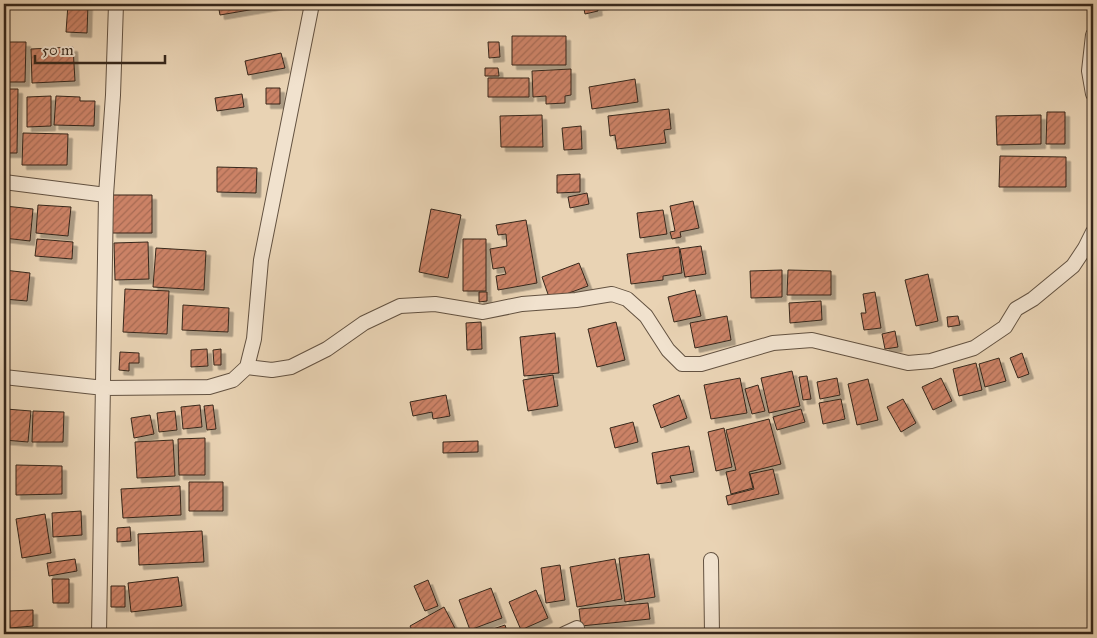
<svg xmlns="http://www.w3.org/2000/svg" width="1097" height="638" font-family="'IM FELL Great Primer',serif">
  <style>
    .building { fill: url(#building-hatch); stroke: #36271b; filter: url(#shadow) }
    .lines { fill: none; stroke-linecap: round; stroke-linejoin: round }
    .street-casing { stroke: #635241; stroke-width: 16 }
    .street { stroke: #f1e2ce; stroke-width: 14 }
  </style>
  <defs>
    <pattern id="building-hatch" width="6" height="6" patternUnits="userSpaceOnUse" patternTransform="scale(1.25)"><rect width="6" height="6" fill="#cb8266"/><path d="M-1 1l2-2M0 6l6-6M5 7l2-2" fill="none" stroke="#a66a53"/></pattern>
    <filter id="shadow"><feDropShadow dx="4.5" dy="4.5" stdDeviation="0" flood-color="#0004"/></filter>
  </defs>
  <rect width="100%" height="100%" fill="#e9d3b4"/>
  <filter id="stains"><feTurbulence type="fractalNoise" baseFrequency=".004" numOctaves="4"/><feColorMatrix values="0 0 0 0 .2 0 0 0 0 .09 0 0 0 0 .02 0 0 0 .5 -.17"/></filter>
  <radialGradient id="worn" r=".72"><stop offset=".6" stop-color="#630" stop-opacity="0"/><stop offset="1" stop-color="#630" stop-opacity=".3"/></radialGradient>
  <!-- building -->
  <path class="building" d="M68,4H88L87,33L66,32Z
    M218,4H284L220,15Z
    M583,4H609L597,6L598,11L585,14Z
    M512,36H566V65H512Z
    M4,42H26L25,82H4Z
    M488,42H499L500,57L489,58Z
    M73,47L75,81L32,83L31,49Z
    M281,53L285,68L248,75L245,61Z
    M485,68H498L499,76H485Z
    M571,69V95L565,96V103L546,104V96L533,97L532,71Z
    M488,78H529V97H488Z
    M635,79L638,102L592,109L589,87Z
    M266,88H280V104H266Z
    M4,89H18L17,153H4Z
    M242,94L244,107L217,111L215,98Z
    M51,96V126L27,127V97Z
    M56,96L80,97V101H95L94,126L54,125Z
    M669,109L671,129L664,130L666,143L617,149L615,135L610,136L608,116Z
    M1047,112H1065V144H1046Z
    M542,115L543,147H501L500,116Z
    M1041,115V144L997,145L996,116Z
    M581,126L582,149L564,150L562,128Z
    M23,133L68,134L67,165H22Z
    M1000,156L1066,157V187H999Z
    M217,167L257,168L256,193L217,192Z
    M580,174V192L557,193V175Z
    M587,193L589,204L570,208L568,197Z
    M112,195H152V233H112Z
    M693,201L699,228L680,232L681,237L672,239L670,232L675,231L670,206Z
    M38,205L71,207L68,236L36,233Z
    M5,206L33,209L30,241L4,238Z
    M431,209L461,215L448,278L419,272Z
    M663,210L667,234L640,238L637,213Z
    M526,220L537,283L498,290L496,276L506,274L504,267L493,269L490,249L507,246L506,234L498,235L496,225Z
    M37,239L73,242L72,259L35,256Z
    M463,239H486V291H463Z
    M148,242L149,279L115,280L114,243Z
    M701,246L706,274L685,277L680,249Z
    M679,247L682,273L663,276V280L631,284L627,254Z
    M156,248L206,251L204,290L153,287Z
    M579,263L588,286L550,300L542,277Z
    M4,270L30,273L27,301L4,299Z
    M782,270V297L751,298L750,271Z
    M788,270L831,271V295H787Z
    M928,274L938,321L916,326L905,280Z
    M125,289L169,291L167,334L123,332Z
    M695,290L701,316L674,322L668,297Z
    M479,292H487V301L479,302Z
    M875,292L881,328L864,330L861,313H866L863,294Z
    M821,301L822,320L790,323L789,303Z
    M183,305L229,308L228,332L182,330Z
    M727,316L731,340L695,348L690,323Z
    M958,316L960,325L948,327L947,317Z
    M481,322L482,349L467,350L466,323Z
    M616,322L625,360L597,367L588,329Z
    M895,331L898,347L885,349L882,334Z
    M555,333L559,373L524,376L520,337Z
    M207,349L208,366L191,367V350Z
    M221,349V365H214L213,350Z
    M120,352L139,353V363H129V371L119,370Z
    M1022,353L1029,374L1018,378L1010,358Z
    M999,358L1006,381L985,387L979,364Z
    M976,363L982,390L959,396L953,369Z
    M792,371L800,406L769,413L761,378Z
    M553,375L558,406L528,411L523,380Z
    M807,376L811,399L803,400L799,377Z
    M740,378L747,413L711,419L704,385Z
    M837,378L840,395L820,399L817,382Z
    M941,378L952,401L933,410L922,387Z
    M868,379L878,420L857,425L848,384Z
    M758,385L765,411L752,414L745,389Z
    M446,395L450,416L433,419L432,412L413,416L410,402Z
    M679,395L687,418L661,428L653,405Z
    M841,399L845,419L823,424L819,403Z
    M903,399L916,423L901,432L887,407Z
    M200,405L202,427L183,429L181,407Z
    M213,405L216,429L207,430L204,406Z
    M6,409L31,411L28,442L4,440Z
    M801,409L805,422L777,430L773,417Z
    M33,411L64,412L63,442H32Z
    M175,411L177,430L159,432L157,413Z
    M150,415L154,434L134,438L131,418Z
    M769,419L781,464L749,472L753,488L731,494L726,472L736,470L726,430Z
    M633,422L638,442L615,448L610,428Z
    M724,428L732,467L716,471L708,432Z
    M205,438V475H179L178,439Z
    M173,440L175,476L137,478L135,442Z
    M478,441V452L443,453V442Z
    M689,446L694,472L670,476L672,482L657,484L652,453Z
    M16,465L62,466V494L16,495Z
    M773,469L779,494L728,505L726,496L754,489L750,474Z
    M189,482H223V511H189Z
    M180,486L181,515L123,518L121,489Z
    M81,511L82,535L53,537L52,513Z
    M45,514L51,553L22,558L16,519Z
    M130,527L131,541L117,542V528Z
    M202,531L204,562L139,565L138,534Z
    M649,554L655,597L625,602L619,558Z
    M75,559L77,571L49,576L47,563Z
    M615,559L622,599L577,607L570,567Z
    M560,565L565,600L546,603L541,568Z
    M178,577L182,606L131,612L128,583Z
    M52,579H69V603H53Z
    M428,580L438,606L425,611L414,586Z
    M111,586H125V607H111Z
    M491,588L502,618L470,630L459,600Z
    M536,590L548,618L521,630L509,602Z
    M648,603L650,619L581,626L579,609Z
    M444,607L458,634H414L410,626Z
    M33,610V626L10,628L9,611Z
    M505,625L508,634H478Z"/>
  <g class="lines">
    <!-- street casing -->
    <g class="street-casing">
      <path id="street" d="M1093,35L1089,71L1093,94
        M4,182L106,195
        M247,367L272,370L291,367L327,349L364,323L400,306L435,304L483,312L522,304L576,300L612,294L627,299L646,316L668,350L682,364H701L773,343L812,340L908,363L931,361L974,348L1005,327L1016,309L1033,299L1073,266L1085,248L1093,232
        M4,377L104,388L209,387L233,380L247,367L254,339L261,260L312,4
        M711,560L712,634
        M99,634L106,195L113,95L116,4
        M564,634L577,628"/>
    </g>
    <!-- street -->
    <use href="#street" class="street"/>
  </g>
  <!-- margin -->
  <rect width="1097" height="638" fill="none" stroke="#e9d3b4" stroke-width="20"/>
  <rect x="5" y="5" width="1087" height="628" fill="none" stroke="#36271b" stroke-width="2.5"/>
  <rect x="10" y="10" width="1077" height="618" fill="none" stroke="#36271b"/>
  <!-- scale -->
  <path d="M35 55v8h130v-8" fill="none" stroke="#36271b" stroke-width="2.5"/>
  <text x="42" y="55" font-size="15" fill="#36271b" stroke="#f1e2ce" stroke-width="4" paint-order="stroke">50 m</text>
  <rect width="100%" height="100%" filter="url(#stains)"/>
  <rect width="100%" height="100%" fill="url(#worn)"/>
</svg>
